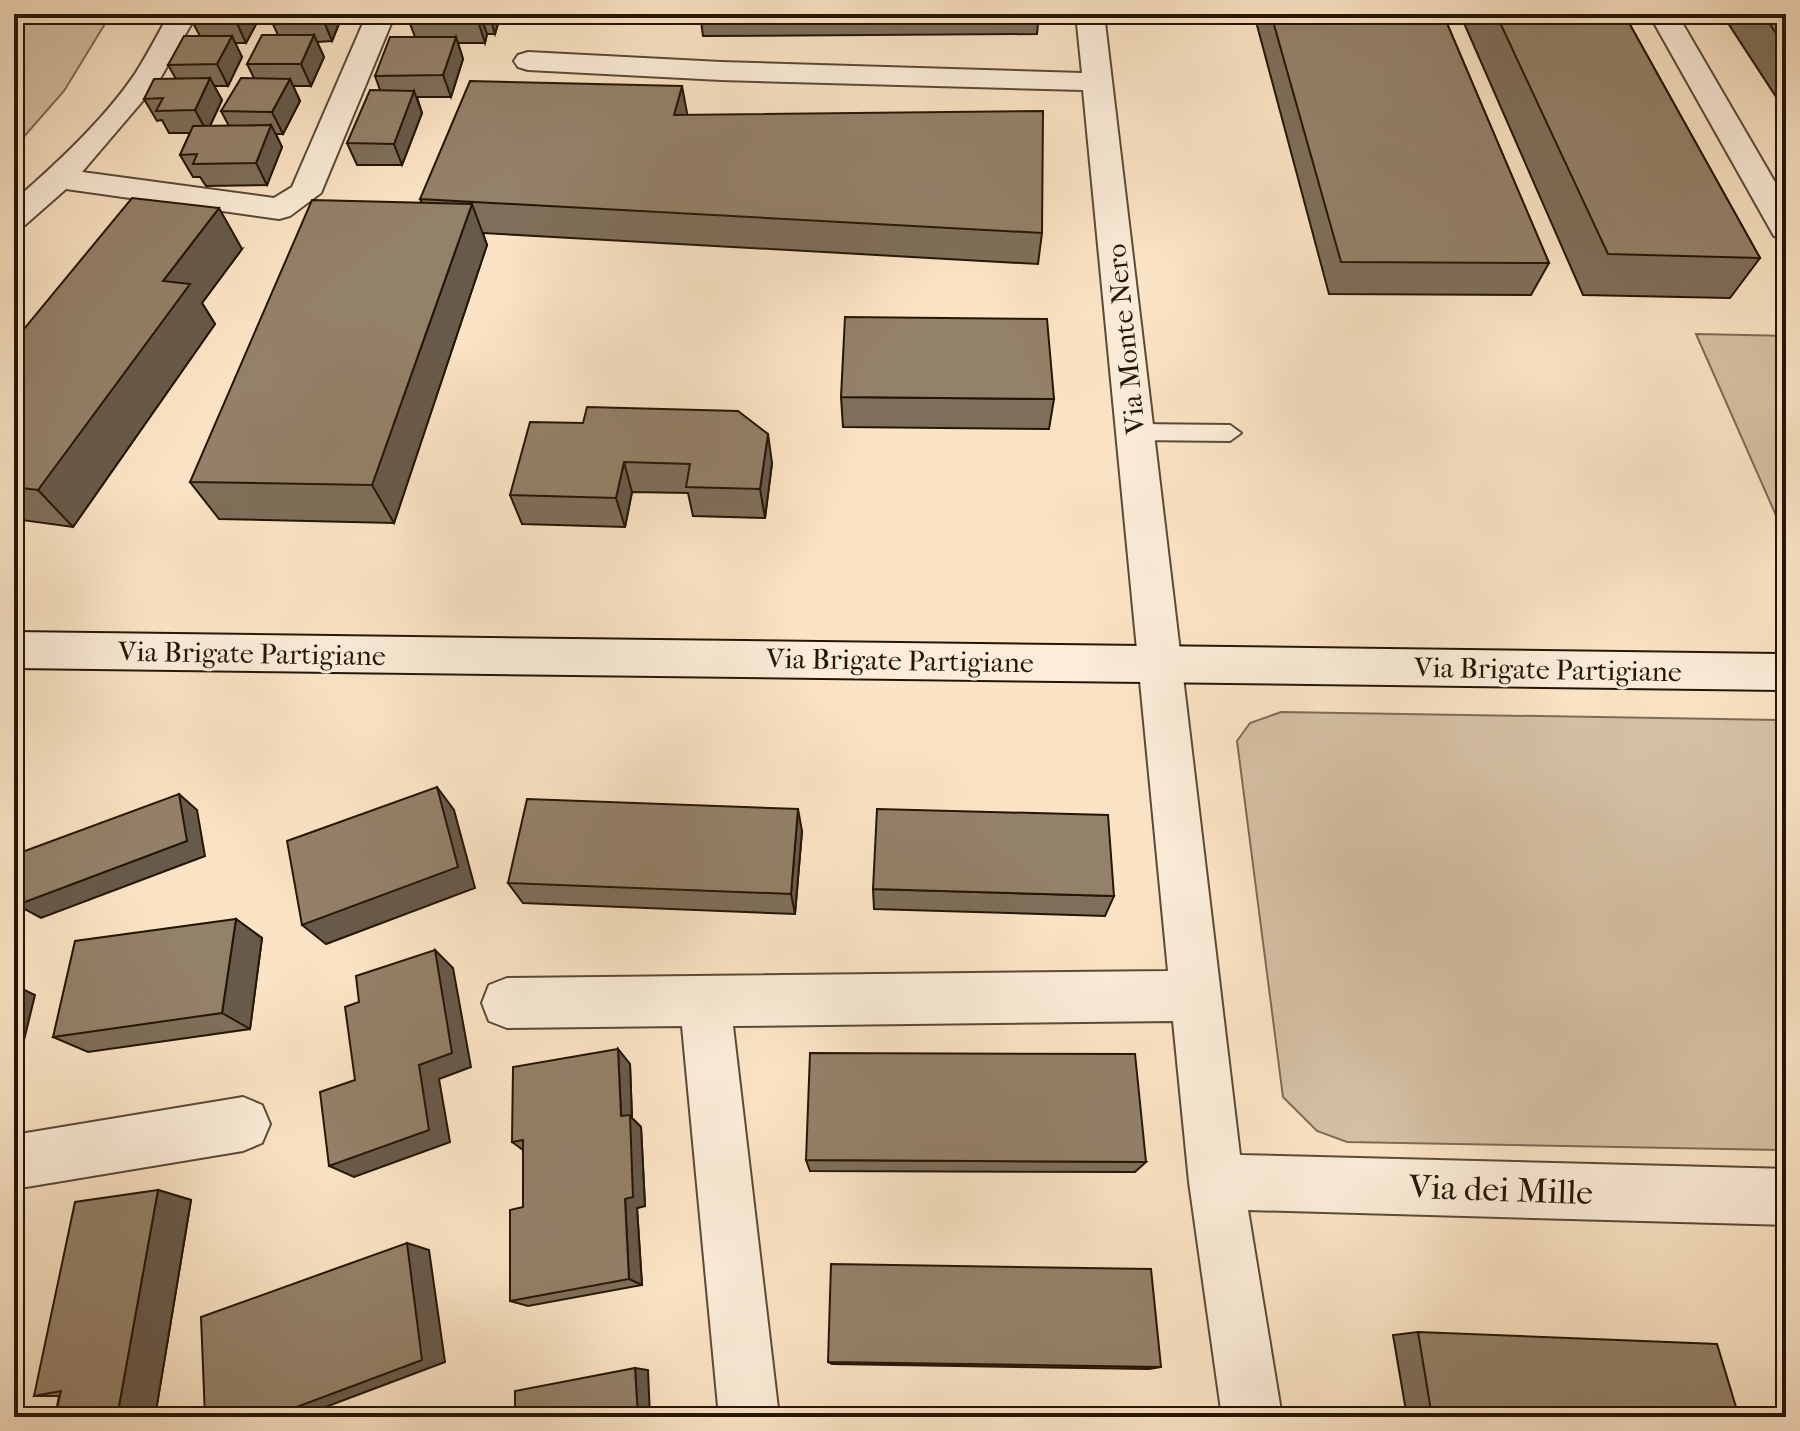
<svg xmlns="http://www.w3.org/2000/svg" width="1800" height="1431" font-family="'IM FELL French Canon',serif">
  <style>
    .green { fill: #d6c1a5; stroke: #7d6c56; stroke-width: 2 }
    .lines { fill: none; stroke-linecap: round; stroke-linejoin: round }
    .lane-casing { stroke: #5a4a36; stroke-width: 4 }
    .street-casing { stroke: #5a4a36; stroke-width: 4 }
    .secondary-casing { stroke: #241606; stroke-width: 4 }
    .lane { fill: #fcedd9; fill-rule: evenodd }
    .street { fill: #fcedd9; fill-rule: evenodd }
    .secondary { fill: #fcedd9; fill-rule: evenodd }
    .wall { fill: #7f6f5a; stroke: #241606; stroke-width: 2 }
    .shaded-wall { fill: #685a4a; stroke: #241606; stroke-width: 2 }
    .building { fill: #948169; stroke: #241606; stroke-width: 2 }
    .labels { text-anchor: middle; stroke-width: 6; stroke-linejoin: round; paint-order: stroke }
    .street-label { font-size: 28px; fill: #241606; stroke: #fcedd9 }
    .near-street-label { font-size: 34px; fill: #241606; stroke: #fcedd9 }
  </style>
  <rect width="100%" height="100%" fill="#fbe4c5"/>
  <filter id="stains"><feTurbulence type="fractalNoise" baseFrequency=".0025" numOctaves="4"/><feColorMatrix values="0 0 0 0 .2 0 0 0 0 .09 0 0 0 0 .02 0 0 0 .5 -.17"/></filter>
  <radialGradient id="worn" r=".72"><stop offset=".6" stop-color="#630" stop-opacity="0"/><stop offset="1" stop-color="#630" stop-opacity=".3"/></radialGradient>
  <!-- green -->
  <path class="green" d="M14,14H111L64,91L14,148Z
    M1696,334L1786,336V538Z
    M1281,712L1786,720V1150L1347,1142L1317,1131L1283,1097L1237,741L1250,723Z"/>
  <g class="lines">
    <!-- lane casing -->
    <g class="lane-casing">
      <path id="lane" d="M1136,424L1230,425L1241,433L1230,441L1136,440L1125,432Z"/>
    </g>
    <!-- street casing -->
    <g class="street-casing">
      <path id="street" d="M169,14H197L157,84L82,172L274,198L292,187L367,14H395L321,193L290,216L279,219L66,189L25,225L14,228V201C56,164 103,121 135,74C147,55 158,34 169,14Z
        M1076,14H1104L1240,1155L1786,1169V1225L1248,1210L1282,1417H1222L1189,1182L1173,1021L733,1026L779,1417H719L682,1026L507,1028L489,1021L482,1003L489,985L507,978L1168,971L1083,90L721,80L528,70L518,67L514,61L518,55L528,52L721,62L1082,73Z
        M1649,14H1677L1786,201V239L1774,236L1770,229Z
        M243,1097L262,1105L270,1124L262,1143L243,1151L14,1189V1135Z"/>
    </g>
    <!-- secondary casing -->
    <g class="secondary-casing">
      <path id="secondary" d="M14,632L1786,654V690L14,668Z"/>
    </g>
    <!-- lane -->
    <use href="#lane" class="lane"/>
    <!-- street -->
    <use href="#street" class="street"/>
    <!-- secondary -->
    <use href="#secondary" class="secondary"/>
  </g>
  <!-- wall -->
  <path class="wall" d="M274,14H343L332,41L317,42L324,57L311,86H293L300,101L283,134H276L282,147L267,185L206,186L200,177H193L180,155L190,133H169L162,120L157,121L144,99L176,79L168,65L200,36L192,21L261,15L246,43H235L242,57L228,86H214L222,100L210,126H229L221,111L254,78L247,64L278,35L271,20Z
    M412,14H500V17L495,34H487L485,43H458L463,59L451,97H417L422,113L402,165H357L347,143L380,90L375,76L415,37L409,21Z
    M700,14H1039L1037,34L703,36Z
    M1254,14H1443L1549,263L1531,295L1329,294Z
    M1460,14H1624L1760,258L1730,298L1583,295Z
    M1722,14H1786V112Z
    M687,115L1042,233L1038,264L483,233L487,245L394,523L219,519L190,482L422,203L420,199Z
    M242,249L202,303L215,324L73,527L14,519V341Z
    M841,397L1054,399L1049,429L843,427Z
    M583,423L772,463L765,518L693,516L688,493L632,492L625,527L522,524L510,495Z
    M802,831L795,914L523,903L508,883Z
    M873,889L1114,896L1105,916L874,909Z
    M236,919L262,938L250,1029L88,1052L53,1037Z
    M618,1049L630,1064L632,1118L641,1127L645,1206L637,1208L642,1285L528,1306L510,1301L523,1207V1150L512,1142Z
    M806,1160L1146,1162L1135,1172L810,1171Z
    M158,1190L191,1200L155,1417H55L59,1396H34Z
    M1418,1332L1739,1417H1407L1393,1335Z
    M828,1362L1161,1367L1149,1369L832,1364Z"/>
  <!-- shaded-wall -->
  <path class="shaded-wall" d="M240,14L261,15L246,43L236,21Z
    M325,14H343L332,41L323,19Z
    M480,14L487,34L485,43L478,21Z
    M489,14H500V17L495,34Z
    M314,35L324,57L311,86L301,64Z
    M232,36L242,57L228,86L217,64Z
    M456,37L463,59L451,97L443,75Z
    M210,78L222,100L207,132L195,110Z
    M290,79L300,101L283,134L272,112Z
    M682,86L688,118L674,115Z
    M414,91L422,113L402,165L394,144Z
    M271,125L282,147L267,185L256,163Z
    M472,204L487,245L394,523L372,485Z
    M219,208L242,249L202,303L215,324L73,527L38,490L163,281Z
    M768,434L772,463L765,518L760,489Z
    M624,462L632,492L625,527L616,498Z
    M437,787L454,810L475,888L326,944L302,925Z
    M179,794L197,810L205,856L41,918L17,905Z
    M798,809L802,831L795,914L791,894Z
    M236,919L262,938L250,1029L222,1013Z
    M435,950L453,968L471,1067L439,1079L450,1142L354,1177L329,1166L419,1065Z
    M14,985L35,995L14,1081Z
    M618,1049L630,1064L632,1118L641,1127L645,1206L637,1208L642,1285L629,1279Z
    M158,1190L191,1200L155,1417H117Z
    M407,1243L429,1250L445,1362L299,1417H270Z
    M635,1368L648,1370L650,1417H638Z"/>
  <!-- building -->
  <path class="building" d="M196,14H240L236,21H192Z
    M274,14H325L323,19L271,20Z
    M412,14H480L478,21H409Z
    M1271,14H1443L1549,263L1341,262Z
    M1496,14H1624L1760,258L1608,254Z
    M1763,14H1786V48Z
    M262,35H314L301,64H247Z
    M184,36H232L217,64L168,65Z
    M390,37H456L443,75L375,76Z
    M210,78L195,110L156,111L163,98L144,99L154,79Z
    M241,78L290,79L272,112L221,111Z
    M470,81L682,86L674,115L1043,111L1042,233L420,199Z
    M370,90L414,91L394,144L347,143Z
    M271,125L256,163L193,164L197,154L180,155L193,126Z
    M132,198L219,208L163,281L190,284L38,490L14,487V341Z
    M312,200L472,204L372,485L190,482Z
    M845,317L1047,319L1054,399L841,397Z
    M587,407L738,411L768,434L760,489L686,487L690,464L624,462L616,498L510,495L530,422L583,423Z
    M437,787L458,867L302,925L287,841Z
    M179,794L187,841L17,905L14,855Z
    M527,799L798,809L791,894L508,883Z
    M877,809L1108,815L1114,896L873,889Z
    M236,919L222,1013L53,1037L75,941Z
    M435,950L452,1053L419,1065L429,1130L329,1166L320,1092L355,1080L345,1007L359,1002L356,976Z
    M618,1049L621,1116L630,1115L633,1197L625,1199L629,1279L510,1301V1210L523,1207V1140L512,1142L513,1067Z
    M810,1053L1135,1054L1146,1162L806,1160Z
    M158,1190L117,1417H55L61,1391L34,1396L75,1202Z
    M407,1243L422,1360L270,1417H205L201,1317Z
    M831,1264L1151,1269L1161,1367L828,1362Z
    M1418,1332L1717,1344L1739,1417H1432Z
    M635,1368L638,1417H515V1391Z"/>
  <g class="labels">
    <!-- street labels -->
    <g class="street-label">
      <text transform="translate(1125 339) rotate(-96)" y="10">Via Monte Nero</text>
      <text transform="translate(252 653) rotate(1)" y="10">Via Brigate Partigiane</text>
      <text transform="translate(900 660) rotate(1)" y="10">Via Brigate Partigiane</text>
      <text transform="translate(1548 669) rotate(1)" y="10">Via Brigate Partigiane</text>
    </g>
    <!-- near-street labels -->
    <g class="near-street-label">
      <text transform="translate(1501 1189) rotate(2)" y="12">Via dei Mille</text>
    </g>
  </g>
  <!-- margin -->
  <rect width="1800" height="1431" fill="none" stroke="#fbe4c5" stroke-width="48"/>
  <rect x="16" y="16" width="1768" height="1399" fill="none" stroke="#241606" stroke-width="4"/>
  <rect x="24" y="24" width="1752" height="1383" fill="none" stroke="#241606" stroke-width="2"/>
  <rect width="100%" height="100%" filter="url(#stains)"/>
  <rect width="100%" height="100%" fill="url(#worn)"/>
</svg>
